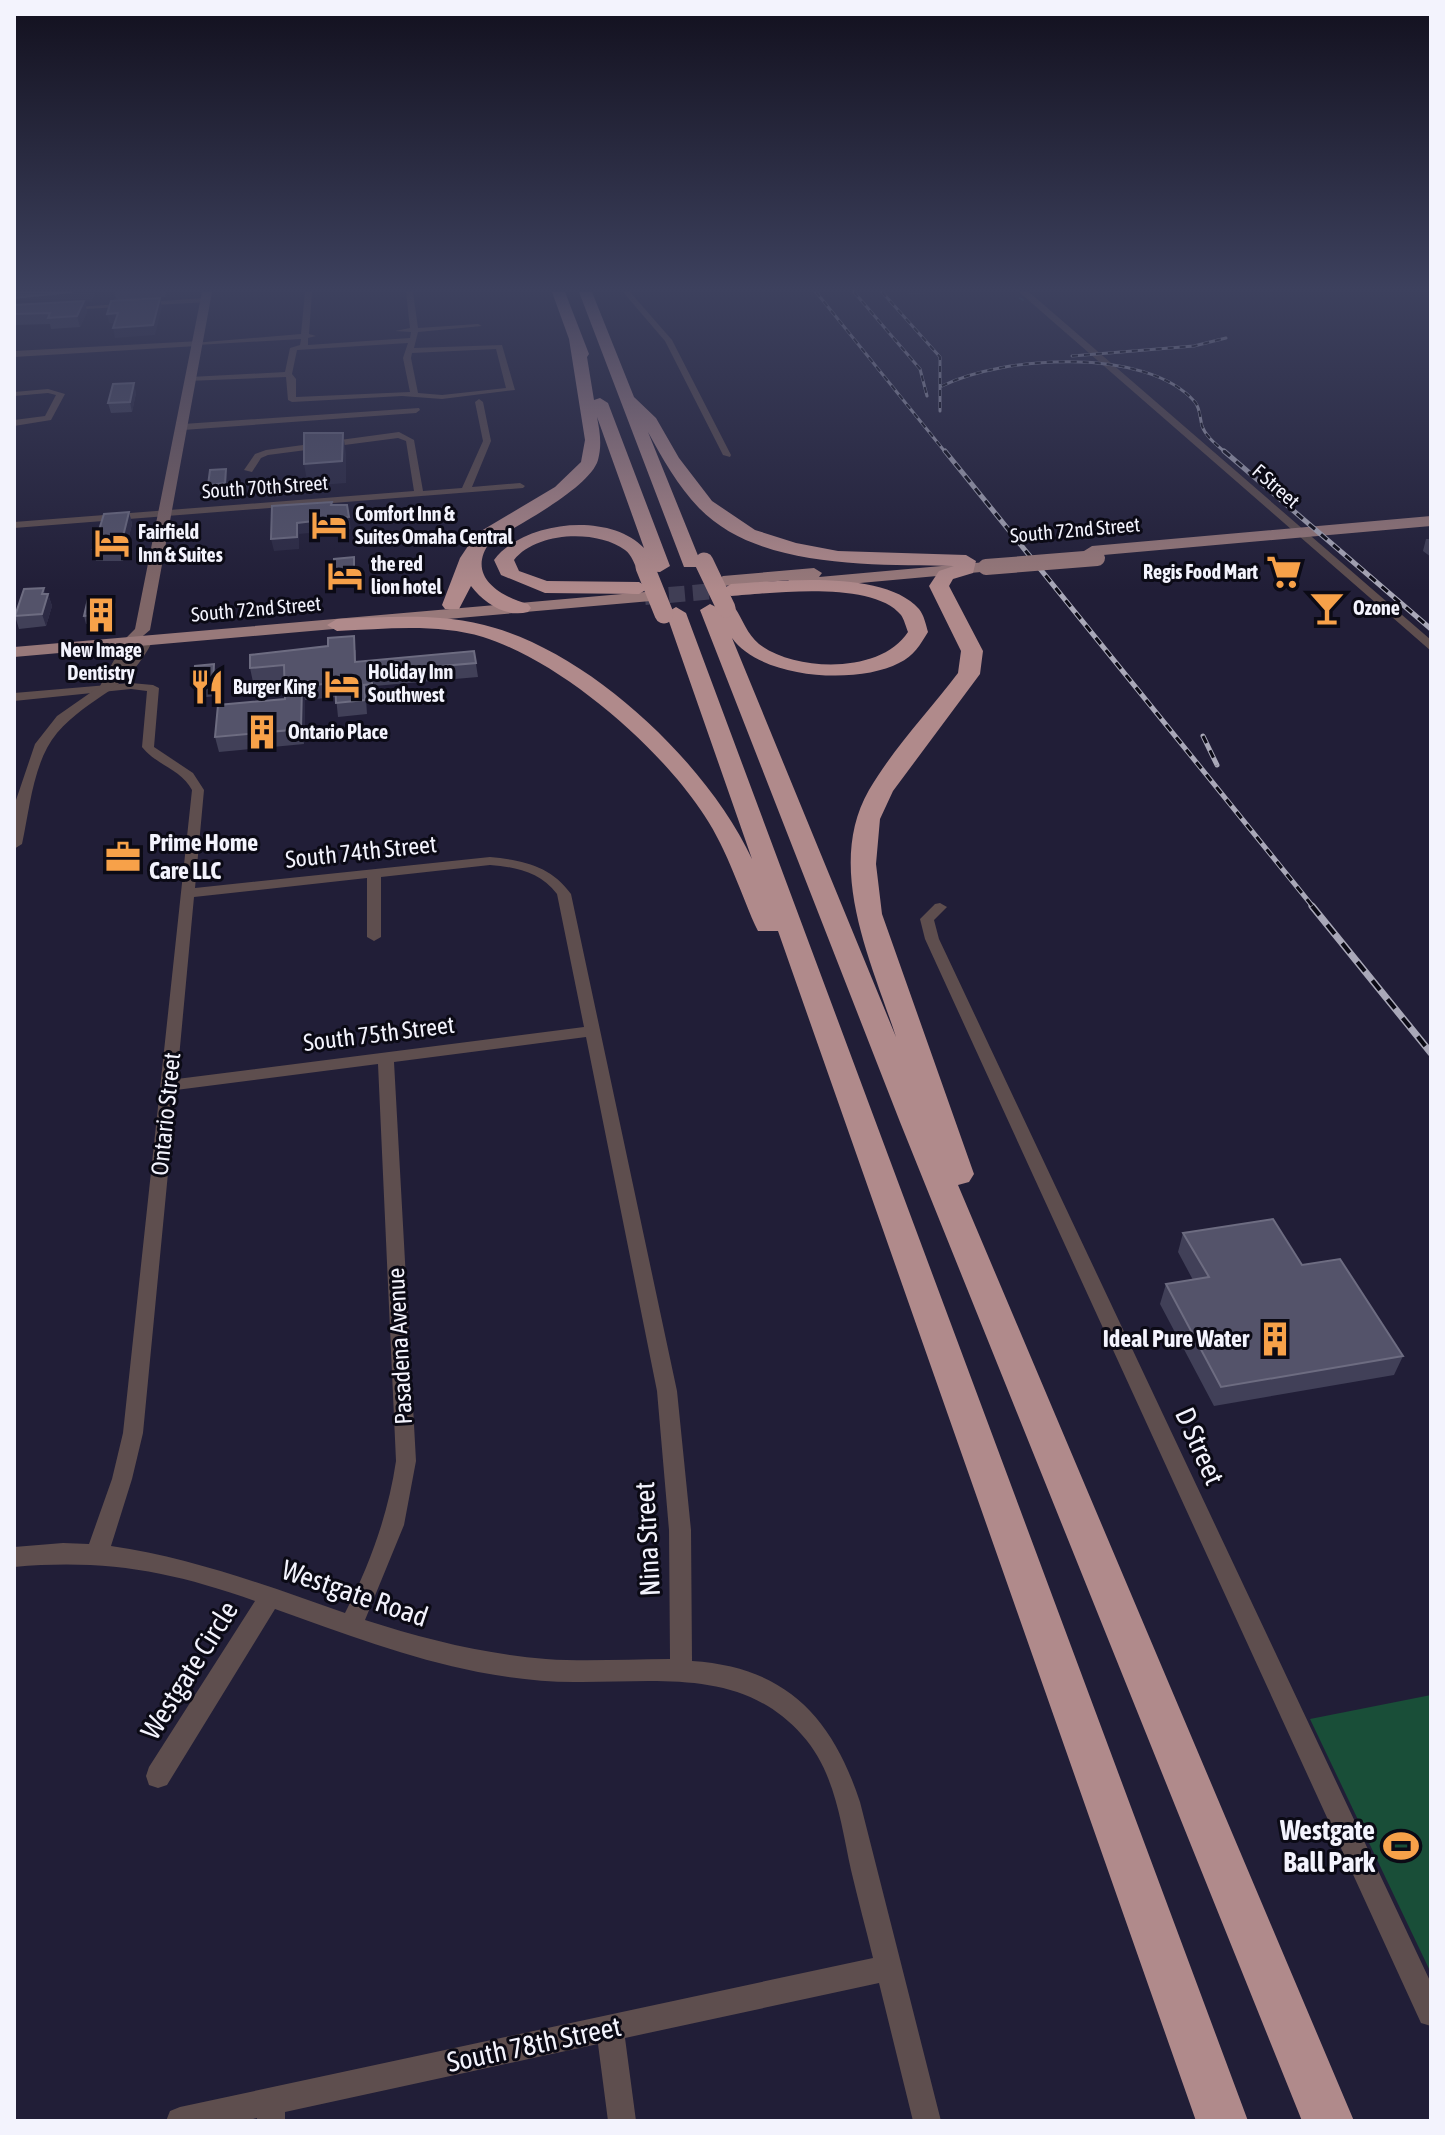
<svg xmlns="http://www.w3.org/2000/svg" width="1445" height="2135" font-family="'Asap Condensed',sans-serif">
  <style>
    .green { fill: #194e38 }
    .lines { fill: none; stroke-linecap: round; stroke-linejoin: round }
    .stream { stroke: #205d68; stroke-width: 2 }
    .primary-tunnel { stroke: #403e55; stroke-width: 16; stroke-dasharray: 16 8; stroke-linecap: butt }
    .minor { fill: #5e4e4e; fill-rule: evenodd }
    .tertiary { fill: #5e4e4e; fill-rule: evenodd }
    .secondary { fill: #7f6667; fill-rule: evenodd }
    .primary { fill: #98797a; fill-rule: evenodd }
    .motorway { fill: #b08a8b; fill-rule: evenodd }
    .rail-far2-casing { stroke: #a9a8b8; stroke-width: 3 }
    .rail-far1-casing { stroke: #a9a8b8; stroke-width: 5 }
    .rail-casing { stroke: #a9a8b8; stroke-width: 7 }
    .rail-far2 { stroke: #0b0a15; stroke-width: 2; stroke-dasharray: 6; stroke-linecap: butt }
    .rail-far1 { stroke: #0b0a15; stroke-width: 3; stroke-dasharray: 8; stroke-linecap: butt }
    .rail { stroke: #0b0a15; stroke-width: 4; stroke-dasharray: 12; stroke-linecap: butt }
    .primary-bridge { stroke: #98797a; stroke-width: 16 }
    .motorway-bridge { stroke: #b08a8b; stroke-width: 19 }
    .wall { fill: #414058 }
    .shaded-wall { fill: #2c2a44 }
    .building { fill: #54536a; stroke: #6d6c81; stroke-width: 2 }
    .labels { text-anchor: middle; stroke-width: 6; stroke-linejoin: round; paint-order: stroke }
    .far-street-label { font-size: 20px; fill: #f3f3fd; stroke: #0b0a15 }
    .far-poi-label { font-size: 20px; font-weight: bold; fill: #f3f3fd; stroke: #0b0a15; text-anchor: start }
    .poi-label { font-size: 24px; font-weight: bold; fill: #f3f3fd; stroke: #0b0a15; text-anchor: start }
    .street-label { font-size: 24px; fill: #f3f3fd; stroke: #0b0a15 }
    .near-street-label { font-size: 28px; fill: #f3f3fd; stroke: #0b0a15 }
    .near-poi-label { font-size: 28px; font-weight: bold; fill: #f3f3fd; stroke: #0b0a15; text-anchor: end }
  </style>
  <rect width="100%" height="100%" fill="#211e37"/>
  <!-- green -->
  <path class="green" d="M1431,1695V1973L1310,1719Z"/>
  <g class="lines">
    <!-- stream -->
    <path class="stream" d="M1020,298L1023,300"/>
    <!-- primary-tunnel -->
    <path class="primary-tunnel" d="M645,597L727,590"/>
    <!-- minor -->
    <path class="minor" d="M305,292H312L309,334L316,336L308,338V345L410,338L411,332L395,331L410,328L406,292H413L418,328L478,324L482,326L418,332L414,348L502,345L515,390L442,399L402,396L292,402L288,400L286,377L187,381L190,377L285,372L290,348L300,345L301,339L197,345L193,343L301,334ZM408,343L403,358L410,392L296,397V379L292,374L297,350ZM496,349L506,388L442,395L418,393L411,358L412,353Z
      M623,292H630L672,340L731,455L730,457L723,455L665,341Z
      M205,298L208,302L67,310L63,308Z
      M48,389L65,394L51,420L14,426V420L45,416L56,395L48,393L14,396V392Z
      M479,399L483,402L491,441L472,487L520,483L525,486L523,488L14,528V522L414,491L406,441L398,438L268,455L261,458L252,472L244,470L255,454L266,450L399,432L414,440L423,491L462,488L483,441L475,402Z
      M419,408L420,410L416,413L183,430L179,427L183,424Z
      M131,683L153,685L159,688L154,747L193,773L204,790L195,888L490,857C523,860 551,866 571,894L677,1391L691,1530L692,1661C786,1667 832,1717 860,1802L941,2121H913L879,1983L625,2038L636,2121H608L598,2044L285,2112V2121H257V2118L245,2121H166L170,2111L180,2107L873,1958C866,1929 858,1900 851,1870C841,1824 835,1771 802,1735C742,1667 656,1683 574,1682C542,1682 510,1678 478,1672C408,1658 342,1633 275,1609L167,1785L158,1788L149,1785L146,1776L149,1767L255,1601C170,1571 105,1559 14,1567V1547L63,1543L89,1544L112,1479L123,1433L192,790C181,769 156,765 142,747L147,691L131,689L14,701V693ZM490,865C516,867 540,872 557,894L584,1027L177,1079L194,897L367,878V937L374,941L381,937V877ZM586,1037L657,1391L669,1530L670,1659C628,1659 587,1662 546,1659C484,1654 424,1639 365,1620L404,1525L416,1461L394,1062ZM378,1064L396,1461C388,1515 370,1564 345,1613C268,1586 193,1558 111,1546L132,1479L143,1433L176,1090Z
      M940,903L947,907L934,920L939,939L1431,1983V2026L1421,2023L925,939L920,919L935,904Z"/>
    <!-- tertiary -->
    <path class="tertiary" d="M1019,292H1029L1431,640V651Z
      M200,341L197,346L14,357V351Z
      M141,637L153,640C129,691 90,695 57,733C33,762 30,808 22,844L14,849V806L35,744L57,716L100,686L126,638L138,641L124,666Z"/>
    <!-- secondary -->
    <path class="secondary" d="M202,292H212L150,630L131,646L123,641L135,629Z"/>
    <!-- primary -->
    <path class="primary" d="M1431,516V526L1092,556L1084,551L1092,546Z
      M986,562L992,563V571L794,589L786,584L789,580L723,586L715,581L723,576L814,568L822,573L819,577Z
      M645,592L651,593V601L14,657V647Z"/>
    <!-- motorway -->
    <path class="motorway" d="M552,292H565L589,354L587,357L594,400L600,398L608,403L670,566L660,572L638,571C634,564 632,555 625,550C596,529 536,532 514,560L519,571L547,581L639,582L649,588L639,594L545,593L501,575L494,560C523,521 609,511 644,548L597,417C600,432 602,445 598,460C590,488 515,527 490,542C466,575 498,596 528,604L531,608L528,612C506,618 484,603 471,586L459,609H445L442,605L460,558L476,534L555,487L581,462L585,440L569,339Z
      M579,292H592L634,397L656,418L679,458L712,501L755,530L796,543L838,551L966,555L976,561L973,573L953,579L949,586L983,651L980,674L893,791L880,819L876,864L882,914L974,1174L969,1182L958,1185L1354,2121H1302L900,1122L700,610L710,604L720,609L735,608C743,620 747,634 759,644C796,672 881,674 908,632C906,627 904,619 901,615C873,580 771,593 731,596L721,590L731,584C779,581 884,569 919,609C924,615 926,625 928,632C920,645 914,656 899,663C857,685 761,679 732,638L896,1037C871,960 825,867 869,790C893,749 929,711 958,673L961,651L929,586L939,571L954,566C875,564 759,570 699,508C678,486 662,458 648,432L701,563L698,567H684Z
      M676,607L686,613L1248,2121H1196L778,931H758L755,925C738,886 725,844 700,809C655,743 560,661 483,637C437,623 384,629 337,631L327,625L337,619C389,617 444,612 495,628C596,658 708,765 752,859L666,613Z"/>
    <!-- rail-far2 casing -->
    <g class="rail-far2-casing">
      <path id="rail-far2" d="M816,292L946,453
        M854,292L920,369L927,396
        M882,292L940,357V411
        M1072,356L1194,346L1226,338
        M942,386C1002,356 1146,346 1195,402C1200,408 1200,418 1202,426C1206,437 1217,445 1226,453"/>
    </g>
    <!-- rail-far1 casing -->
    <g class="rail-far1-casing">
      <path id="rail-far1" d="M945,451L1314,908
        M1224,451L1431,629
        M1203,736L1217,765"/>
    </g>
    <!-- rail casing -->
    <g class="rail-casing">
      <path id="rail" d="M1312,906L1431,1053"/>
    </g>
    <!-- rail-far2 -->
    <use href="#rail-far2" class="rail-far2"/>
    <!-- rail-far1 -->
    <use href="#rail-far1" class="rail-far1"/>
    <!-- rail -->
    <use href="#rail" class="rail"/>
    <!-- primary-bridge -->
    <path class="primary-bridge" d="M986,567L1097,558"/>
    <!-- motorway-bridge -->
    <path class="motorway-bridge" d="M704,562L726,608
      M645,567L664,614"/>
  </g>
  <!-- wall -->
  <path class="wall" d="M14,292H95L91,302H85L87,312L80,327L51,329L50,324L14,325Z
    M115,292H166L165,297L116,300Z
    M136,393L132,412L111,413L108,403Z
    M129,512L132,524L123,561H96L93,549Z
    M1426,539H1431V557L1423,551Z
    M46,594H48L52,606L46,626L19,629L15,616Z
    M113,597L116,605L112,622L86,624L84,616Z
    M356,650V662L474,651L478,677L374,686L375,698L367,699V714L338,717L336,697L305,700L304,744L219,752L215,737L285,699L284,680L253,682L250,668Z
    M218,677L216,696L197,698L193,685Z
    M1183,1233L1302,1265L1403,1356L1394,1375L1214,1406L1160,1304L1166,1284L1193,1280L1178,1252Z"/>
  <!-- shaded-wall -->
  <path class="shaded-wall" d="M72,292H95L91,302H85L87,312L80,327L77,316L14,309V298Z
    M908,292H938L908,295Z
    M160,298L162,307L155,335L115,338L113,328Z
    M118,313L120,323H109L107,314Z
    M134,383L136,393L132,412L130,402Z
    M343,433L346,454V483L308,486L304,464Z
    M226,469L227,477L226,491L209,492L208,485Z
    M129,512L132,524L123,561L120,549Z
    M349,517L351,529L299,534V549L274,551L271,539L297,523Z
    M354,557L356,586L336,588L334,580Z
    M44,588L47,598L48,594L52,606L46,626L42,614V594Z
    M113,597L116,605L112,622L110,614Z
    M214,664L218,677L216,696L213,683Z
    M372,672L375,698L367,699V714L364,685Z
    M302,686L305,700L304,744L301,729Z"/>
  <!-- building -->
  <path class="building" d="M14,292H72L14,298Z
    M160,298L153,325L113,328L118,313L107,314L111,301Z
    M84,301L77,316L48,318L50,313L14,314V305Z
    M134,383L130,402L108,403L113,384Z
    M304,433H343L342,461L304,464Z
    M226,469L225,483L208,485L210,470Z
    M332,502L331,505H347L349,517L297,523V537L271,539L272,506Z
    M129,512L120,549H93L104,514Z
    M354,557V578L334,580V559Z
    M44,588L42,594H48L42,614L15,616L24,589Z
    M113,597L110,614L84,616L88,599Z
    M354,636L355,662L474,651L476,663L372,672V684L364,685L365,700L336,703L335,683L302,686L301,729L215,737L218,705L285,699L284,665L250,668V655L328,646V638Z
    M214,664L213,683L193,685L195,666Z
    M1273,1219L1302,1265L1340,1259L1403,1356L1221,1387L1166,1284L1209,1277L1183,1233Z"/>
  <!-- sky -->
  <linearGradient id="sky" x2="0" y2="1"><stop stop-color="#12101e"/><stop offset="0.49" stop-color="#3d415e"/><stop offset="1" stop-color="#3d415e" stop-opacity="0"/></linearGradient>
  <rect width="1445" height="591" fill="url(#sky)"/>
  <!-- icons -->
  <defs>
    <g id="hotel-bare" transform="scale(2.76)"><path d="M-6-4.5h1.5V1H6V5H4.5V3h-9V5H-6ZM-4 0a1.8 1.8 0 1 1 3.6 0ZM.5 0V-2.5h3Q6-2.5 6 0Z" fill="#f7a149" stroke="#0b0a15" stroke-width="2.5" paint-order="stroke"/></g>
    <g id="supermarket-bare" transform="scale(2.76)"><path d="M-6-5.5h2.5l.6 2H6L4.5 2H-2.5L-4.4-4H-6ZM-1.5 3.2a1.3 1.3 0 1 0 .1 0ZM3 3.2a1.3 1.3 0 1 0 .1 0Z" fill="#f7a149" stroke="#0b0a15" stroke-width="2.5" paint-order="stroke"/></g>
    <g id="bar-bare" transform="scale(2.76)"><path d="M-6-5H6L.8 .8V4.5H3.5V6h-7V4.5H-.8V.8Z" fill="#f7a149" stroke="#0b0a15" stroke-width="2.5" paint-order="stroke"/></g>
    <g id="building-bare" transform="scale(2.76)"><path d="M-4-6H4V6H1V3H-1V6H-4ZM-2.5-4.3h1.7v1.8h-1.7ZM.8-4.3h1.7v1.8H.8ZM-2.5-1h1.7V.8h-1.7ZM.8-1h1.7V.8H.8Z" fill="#f7a149" stroke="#0b0a15" stroke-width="2.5" paint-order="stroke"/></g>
    <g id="restaurant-bare" transform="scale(2.76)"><path d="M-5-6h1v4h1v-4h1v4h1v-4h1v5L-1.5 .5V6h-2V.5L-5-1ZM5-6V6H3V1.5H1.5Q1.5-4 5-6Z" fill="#f7a149" stroke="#0b0a15" stroke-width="2.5" paint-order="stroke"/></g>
    <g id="office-bare" transform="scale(2.76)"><path d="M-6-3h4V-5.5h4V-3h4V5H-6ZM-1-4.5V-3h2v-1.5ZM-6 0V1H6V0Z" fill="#f7a149" stroke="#0b0a15" stroke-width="2.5" paint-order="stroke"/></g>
    <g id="stadium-bare" transform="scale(2.76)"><path d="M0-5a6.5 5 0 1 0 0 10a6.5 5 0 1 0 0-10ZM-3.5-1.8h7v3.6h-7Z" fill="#f7a149" stroke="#0b0a15" stroke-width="2.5" paint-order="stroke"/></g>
  </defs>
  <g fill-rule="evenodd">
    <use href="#hotel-bare" x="329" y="525"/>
    <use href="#hotel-bare" x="112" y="543"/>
    <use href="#supermarket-bare" x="1284" y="572"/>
    <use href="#hotel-bare" x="345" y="576"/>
    <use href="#bar-bare" x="1327" y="608"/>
    <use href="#building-bare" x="101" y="615"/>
    <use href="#hotel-bare" x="342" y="684"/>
    <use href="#restaurant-bare" x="207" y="687"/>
    <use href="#building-bare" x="262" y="732"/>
    <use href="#office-bare" x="123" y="857"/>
    <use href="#building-bare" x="1275" y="1339"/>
    <use href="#stadium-bare" x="1401" y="1846"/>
  </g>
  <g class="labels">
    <!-- far-street labels -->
    <g class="far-street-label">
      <text transform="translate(1276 486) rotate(41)" y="7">F Street</text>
      <text transform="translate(265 487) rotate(-4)" y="7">South 70th Street</text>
      <text transform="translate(1075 530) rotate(-5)" y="7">South 72nd Street</text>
      <text transform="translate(256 609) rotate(-5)" y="7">South 72nd Street</text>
    </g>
    <!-- far-poi labels -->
    <g class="far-poi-label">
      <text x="355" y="521">Comfort Inn &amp;<tspan x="355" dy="23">Suites Omaha Central</tspan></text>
      <text x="138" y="539">Fairfield<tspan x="138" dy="23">Inn &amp; Suites</tspan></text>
      <text x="371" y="571">the red<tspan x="371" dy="23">lion hotel</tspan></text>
      <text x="1258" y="579" text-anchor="end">Regis Food Mart</text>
      <text x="1353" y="615">Ozone</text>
      <text x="101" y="657" text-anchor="middle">New Image<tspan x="101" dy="23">Dentistry</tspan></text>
      <text x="368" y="679">Holiday Inn<tspan x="368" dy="23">Southwest</tspan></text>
      <text x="233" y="694">Burger King</text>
      <text x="288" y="739">Ontario Place</text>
    </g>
    <!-- poi labels -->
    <g class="poi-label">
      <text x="149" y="851">Prime Home<tspan x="149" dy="28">Care LLC</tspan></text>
      <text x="1249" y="1347" text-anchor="end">Ideal Pure Water</text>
    </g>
    <!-- street labels -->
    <g class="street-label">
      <text transform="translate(361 852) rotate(-6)" y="8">South 74th Street</text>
      <text transform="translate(379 1034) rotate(-7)" y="8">South 75th Street</text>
      <text transform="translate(166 1114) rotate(-84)" y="8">Ontario Street</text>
      <text transform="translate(400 1346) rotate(-93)" y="8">Pasadena Avenue</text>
    </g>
    <!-- near-street labels -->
    <g class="near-street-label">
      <text transform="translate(1200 1446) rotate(66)" y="10">D Street</text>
      <text transform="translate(647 1539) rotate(-93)" y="10">Nina Street</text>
      <text transform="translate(355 1593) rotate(19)" y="10">Westgate Road</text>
      <text transform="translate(189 1670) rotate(-58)" y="10">Westgate Circle</text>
      <text transform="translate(534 2044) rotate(-12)" y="10">South 78th Street</text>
    </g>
    <!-- near-poi labels -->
    <g class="near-poi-label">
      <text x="1375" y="1840">Westgate<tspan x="1375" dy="32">Ball Park</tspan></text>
    </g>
  </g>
  <!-- border -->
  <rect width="1445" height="2135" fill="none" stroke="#f3f3fd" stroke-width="32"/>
</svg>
